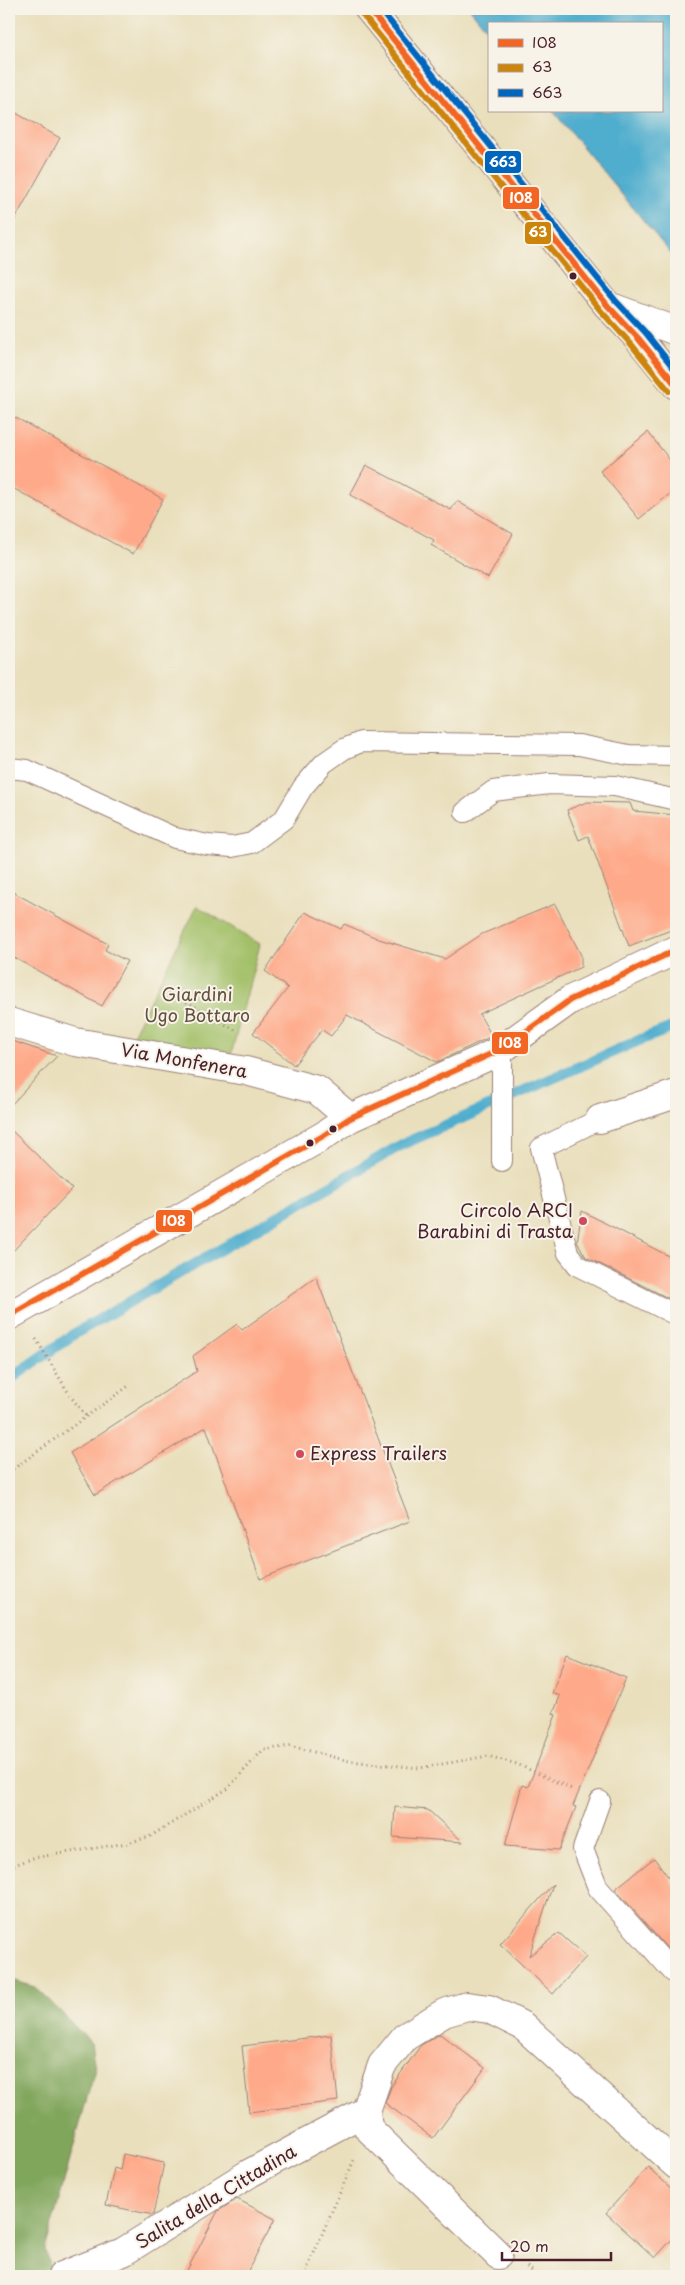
<svg xmlns="http://www.w3.org/2000/svg" width="685" height="2285" font-family="'Playpen Sans',sans-serif">
  <style>
    .green { fill: #a1bf66; stroke: #766f48 }
    .forest { fill: #80a65b; stroke: #656243 }
    .water { fill: #50adce; stroke: #4d667c }
    .lines { fill: none; stroke-linecap: round; stroke-linejoin: round }
    .stream { stroke: #50adce; stroke-width: 11 }
    .building { fill: #feaa8a }
    .service-casing { stroke: #9a7f74; stroke-width: 22 }
    .minor-casing { stroke: #9a7f74; stroke-width: 30 }
    .primary-casing { stroke: #9a7f74; stroke-width: 30 }
    .path { stroke: #9a7f74; stroke-width: 3; stroke-dasharray: 1 4; stroke-linecap: butt }
    .service { stroke: #fff; stroke-width: 20 }
    .minor { stroke: #fff; stroke-width: 28 }
    .primary { stroke: #fff; stroke-width: 28 }
    .bus-1-casing { stroke: #f7f3e8; stroke-width: 10 }
    .bus-2-casing { stroke: #f7f3e8; stroke-width: 10 }
    .bus-3-casing { stroke: #f7f3e8; stroke-width: 10 }
    .bus-1 { stroke: #f26522; stroke-width: 6 }
    .bus-2 { stroke: #cc840b; stroke-width: 6 }
    .bus-3 { stroke: #0065bd; stroke-width: 6 }
    .bus-dot { fill: #4a1f2b; stroke: #f7f3e8; stroke-width: 2 }
    .poi-dot { fill: #d1495b; stroke: #f7f3e8; stroke-width: 2 }
    .labels { text-anchor: middle; stroke-width: 4; stroke-linejoin: round; paint-order: stroke }
    .park-label { font-size: 18px; fill: #644f3d; stroke: #f7f3e8 }
    .street-label { font-size: 18px; fill: #4a1f2b; stroke: #f7f3e8 }
    .poi-label { font-size: 18px; fill: #4a1f2b; stroke: #f7f3e8; text-anchor: end }
    .line-badge { stroke: #f7f3e8; stroke-width: 2 }
    .badge-label { font-size: 14px; text-anchor: middle; font-weight: bold; fill: #fff }
  </style>
  <rect width="100%" height="100%" fill="#f7f3e8"/>
  <filter id="ink" filterUnits="userSpaceOnUse"><feTurbulence type="fractalNoise" baseFrequency=".02" numOctaves="2"/><feDisplacementMap in="SourceGraphic" scale="10" xChannelSelector="R" yChannelSelector="G"/><feConvolveMatrix kernelMatrix="1 2 1 2 8 2 1 2 1" color-interpolation-filters="sRGB"/></filter>
  <filter id="wash" filterUnits="userSpaceOnUse"><feTurbulence type="fractalNoise" baseFrequency=".0096" numOctaves="4" result="noise"/><feDisplacementMap in="SourceGraphic" scale="20" xChannelSelector="R" yChannelSelector="G"/><feGaussianBlur stdDeviation="1.12" result="paint"/><feColorMatrix in="noise" values="0 0 0 0 0 0 0 0 0 0 0 0 0 0 0 0 0 1.4 0 .05"/><feComposite in="paint" operator="in"/></filter>
  <g filter="url(#wash)">
    <rect width="100%" height="100%" fill="#e9dfbc"/>
    <!-- green -->
    <path class="green" d="M197,906L260,944L231,1055L129,1043Z"/>
    <!-- forest -->
    <path class="forest" d="M9,1979L35,1987L54,2005L91,2043L95,2069L45,2250L52,2276H9Z"/>
    <!-- water -->
    <path class="water" d="M470,9H676V260L553,111H661V24H489V32Z"/>
    <g class="lines">
      <!-- stream -->
      <path class="stream" d="M9,1380L74,1334L403,1144L640,1040L676,1026"/>
    </g>
    <g id="blocks">
      <!-- building -->
      <path class="building" d="M9,109L60,138L9,230Z
        M9,414L163,499L133,554L9,486Z
        M648,432L676,468V489L639,519L600,471Z
        M366,465L451,510L457,501L513,534L488,578L431,545L434,540L350,495Z
        M587,802L630,803L633,811L676,815V928L629,946L588,836L579,840L567,810Z
        M9,890L108,944L105,950L127,961L102,1006L9,955Z
        M555,904L581,955V967L479,1014L492,1036L437,1062L347,1015L331,1036L322,1030L294,1065L253,1033L288,988L265,971L305,912L341,929L344,924L379,939L445,959L482,934Z
        M9,1040L57,1056L9,1107Z
        M9,1128L72,1189L9,1255Z
        M582,1211L676,1260V1302L586,1257L577,1242Z
        M316,1277L410,1521L260,1579L206,1427L95,1495L70,1453L197,1371L193,1356L237,1324L242,1330Z
        M567,1654L626,1678L573,1806L576,1807L559,1850L505,1846L522,1785L528,1787L556,1715L553,1714L560,1696L552,1693Z
        M395,1807L428,1810L463,1842L393,1837Z
        M654,1858L676,1887V1941L667,1948L615,1889Z
        M553,1884L529,1956L559,1933L586,1957L553,1994L500,1944Z
        M440,2034L485,2068L433,2138L385,2103L391,2087L421,2045Z
        M331,2035L338,2101L249,2112L242,2046Z
        M123,2154L164,2163L153,2215L106,2205L114,2168L120,2170Z
        M648,2167L676,2193V2235L655,2258L606,2213Z
        M237,2199L275,2219L245,2276H184L218,2211Z"/>
    </g>
  </g>
  <g filter="url(#ink)">
    <use href="#blocks" fill-opacity="0" stroke="#9a7f74" stroke-width="1"/>
    <g class="lines">
      <!-- service casing -->
      <g class="service-casing">
        <path id="service" d="M9,768L27,770L175,838L208,845L232,847L252,843L284,819L303,787L324,763L344,749L361,742L579,745L629,755L674,756
          M465,812L493,791L549,784L615,786L676,800
          M600,1119L541,1148L568,1253L578,1266L676,1315
          M502,1161V1049
          M600,1801L583,1849L598,1888L673,1972L676,1970"/>
      </g>
      <!-- minor casing -->
      <g class="minor-casing">
        <path id="minor" d="M9,1022L75,1042L246,1071L317,1090L350,1118
          M600,1119L676,1094
          M9,1316L323,1136L350,1118L482,1059L502,1049L570,1000L676,950
          M498,2255L368,2128L366,2111L382,2065L405,2037L444,2013L467,2006L489,2009L523,2026L676,2165
          M62,2276L123,2252L250,2173L366,2111"/>
      </g>
      <!-- primary casing -->
      <g class="primary-casing">
        <path id="primary" d="M369,9L608,306L638,338L676,385
          M614,308L676,331"/>
      </g>
      <!-- path -->
      <path class="path" d="M169,992L237,1031
        M36,1339L71,1397L86,1416
        M9,1472L130,1385
        M9,1867L33,1858L127,1843L149,1837L227,1789L263,1750L290,1746L349,1761L420,1768L488,1756L517,1764L574,1790
        M527,2267L538,2276
        M304,2276L354,2160"/>
      <!-- service -->
      <use href="#service" class="service"/>
      <!-- minor -->
      <use href="#minor" class="minor"/>
      <!-- primary -->
      <use href="#primary" class="primary"/>
      <!-- bus-1 casing -->
      <g class="bus-1-casing">
        <path id="bus-1" d="M369,9L608,306L638,338L676,385
          M9,1316L323,1136L350,1118L502,1049L570,1000L676,950"/>
      </g>
      <!-- bus-2 casing -->
      <g class="bus-2-casing">
        <path id="bus-2" d="M362,14L601,311L631,344L669,391"/>
      </g>
      <!-- bus-3 casing -->
      <g class="bus-3-casing">
        <path id="bus-3" d="M380,9L615,300L645,332L676,371"/>
      </g>
      <!-- bus-1 -->
      <use href="#bus-1" class="bus-1"/>
      <!-- bus-2 -->
      <use href="#bus-2" class="bus-2"/>
      <!-- bus-3 -->
      <use href="#bus-3" class="bus-3"/>
    </g>
  </g>
  <!-- markers -->
  <g class="bus-dot">
    <circle cx="573" cy="276" r="4.5"/>
    <circle cx="333" cy="1129" r="4.5"/>
    <circle cx="310" cy="1143" r="4.5"/>
  </g>
  <g class="poi-dot">
    <circle cx="583" cy="1221" r="5"/>
    <circle cx="300" cy="1454" r="5"/>
  </g>
  <g class="labels">
    <!-- park labels -->
    <g class="park-label">
      <text x="197" y="1001">Giardini<tspan x="197" dy="21">Ugo Bottaro</tspan></text>
    </g>
    <!-- street labels -->
    <g class="street-label">
      <text transform="translate(184 1061) rotate(10)" y="6">Via Monfenera</text>
      <text transform="translate(216 2197) rotate(-31)" y="6">Salita della Cittadina</text>
    </g>
    <!-- poi labels -->
    <g class="poi-label">
      <text x="573" y="1217">Circolo ARCI<tspan x="573" dy="21">Barabini di Trasta</tspan></text>
      <text x="310" y="1460" text-anchor="start">Express Trailers</text>
    </g>
  </g>
  <g class="line-badge">
    <rect x="484" y="150" width="38" height="24" rx="5" fill="#0065bd"/>
    <rect x="502" y="186" width="38" height="24" rx="5" fill="#f26522"/>
    <rect x="524" y="221" width="28" height="24" rx="5" fill="#cc840b"/>
    <rect x="491" y="1031" width="38" height="24" rx="5" fill="#f26522"/>
    <rect x="155" y="1209" width="38" height="24" rx="5" fill="#f26522"/>
  </g>
  <g class="badge-label">
    <text x="503" y="167">663</text>
    <text x="521" y="203">I08</text>
    <text x="538" y="237">63</text>
    <text x="510" y="1048">I08</text>
    <text x="174" y="1226">I08</text>
  </g>
  <!-- margin -->
  <rect width="685" height="2285" fill="none" stroke="#f7f3e8" stroke-width="30"/>
  <!-- legend -->
  <rect x="488" y="22" width="175" height="90" fill="#f7f3e8" stroke="#b29e9c"/>
  <rect x="498" y="39" width="25" height="8" fill="#f26522" stroke="#b29e9c"/>
  <text x="532" y="48" font-size="15" fill="#4a1f2b">I08</text>
  <rect x="498" y="64" width="25" height="8" fill="#cc840b" stroke="#b29e9c"/>
  <text x="532" y="72" font-size="15" fill="#4a1f2b">63</text>
  <rect x="498" y="89" width="25" height="8" fill="#0065bd" stroke="#b29e9c"/>
  <text x="532" y="98" font-size="15" fill="#4a1f2b">663</text>
  <!-- scale -->
  <path d="M502 2252v8h109v-8" fill="none" stroke="#4a1f2b" stroke-width="2.5"/>
  <text x="510" y="2252" font-size="15" fill="#4a1f2b" stroke="#f7f3e8" stroke-width="4" paint-order="stroke">20 m</text>
</svg>
